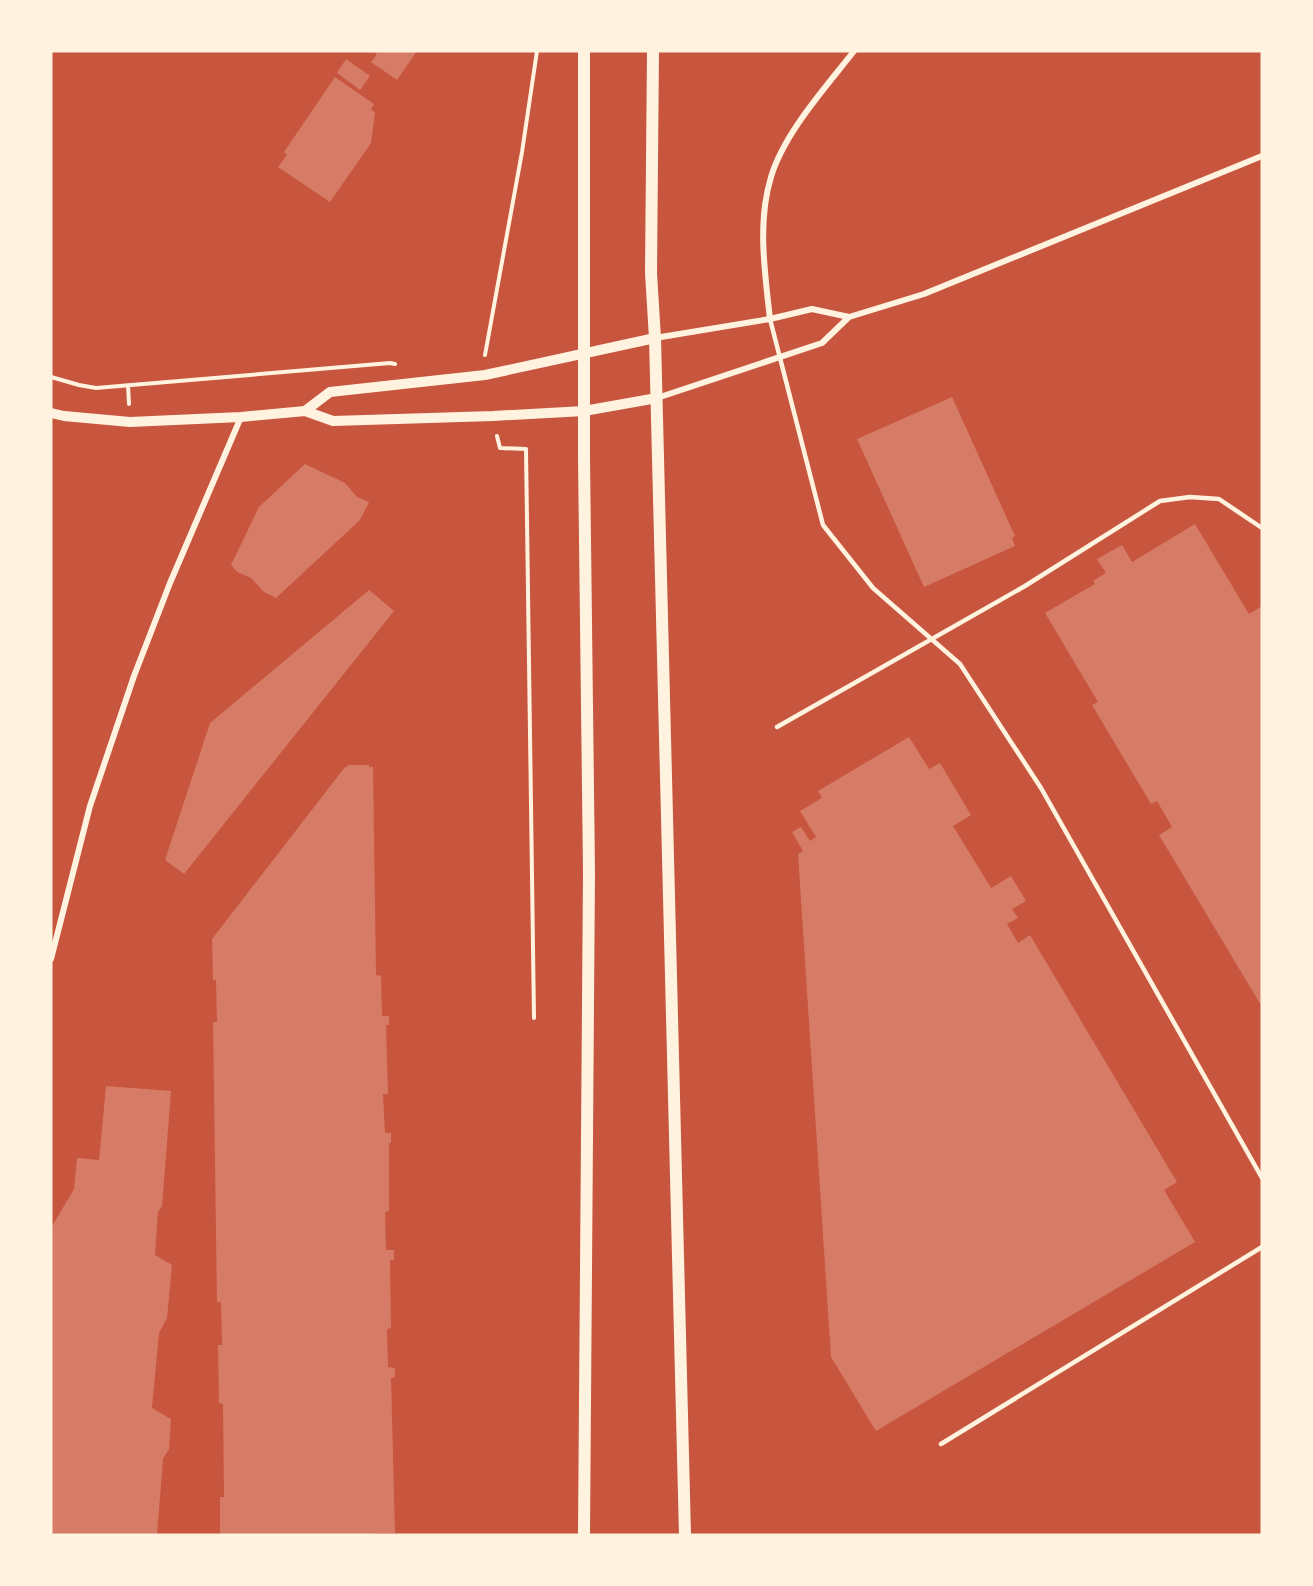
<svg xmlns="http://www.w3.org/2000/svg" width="1313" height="1586" font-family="'Work Sans',sans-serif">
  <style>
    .building { fill: #d67c66 }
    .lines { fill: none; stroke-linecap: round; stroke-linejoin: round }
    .path { stroke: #fff3e0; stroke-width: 4 }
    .service { stroke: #fff3e0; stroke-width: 4.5 }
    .minor { stroke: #fff3e0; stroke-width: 6 }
    .tertiary { stroke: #fff3e0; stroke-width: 10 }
    .secondary { stroke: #fff3e0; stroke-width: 12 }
  </style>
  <rect width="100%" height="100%" fill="#c8553d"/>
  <!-- building -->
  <path class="building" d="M372,51H417L397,80L371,62L377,54Z
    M346,59L370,76L360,90L337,73Z
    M335,77L374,104L371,109L375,113L371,143L330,202L278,167L287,155L284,152Z
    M952,397L1015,536L1012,538L1015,546L924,587L857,439Z
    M305,464L345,483L357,497L369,502L360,520L276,598L264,592L251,578L237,572L231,565L259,507Z
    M1195,524L1249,614L1262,606V1007L1159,835L1172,827L1157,801L1151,804L1092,705L1098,702L1045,613L1095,584L1093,581L1106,573L1097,559L1122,545L1132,562Z
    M369,590L394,611L184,874L165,860L210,723Z
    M909,737L929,769L940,763L971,815L953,826L991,888L1011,876L1026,901L1012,909L1018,918L1007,924L1018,943L1030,935L1177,1182L1164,1190L1195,1242L876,1431L831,1357L798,854L803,851L792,832L801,827L810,841L816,837L800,811L822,798L818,791Z
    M348,765H369V767H373L376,975L381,976L382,1016H389V1025H386L388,1094H383L385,1133H391V1143H389V1211L385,1212L386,1250H394V1260H390L391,1328L387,1329L388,1367L395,1368V1377L391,1378L395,1533H374V1535H220V1497H224L223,1404L219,1403L218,1345H222L221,1302H217L213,1022H217L216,980H213L212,939L345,767H347Z
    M106,1086L171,1091L162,1206L158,1212L155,1255L172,1265L167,1318L159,1333L152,1408L171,1419L169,1449L163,1459L157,1535H51V1228L74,1189L77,1158L99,1160Z"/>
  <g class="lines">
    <!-- path -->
    <path class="path" d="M485,355L522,152L537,51
      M51,377L79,385L96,388L390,363L395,364
      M128,385L129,404
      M497,436L500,448L526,449L534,1018"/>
    <!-- service -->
    <path class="service" d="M770,319L823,525L873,588L960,664L1041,788L1262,1178
      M777,727L1025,586L1160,501L1190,497L1219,499L1262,528
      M941,1444L1262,1247"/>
    <!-- minor -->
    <path class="minor" d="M770,319C765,273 757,223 771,177C784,133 826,87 854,51
      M655,338L770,319L812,309L849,317
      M657,398L822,343L849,317L924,294L1262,156
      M51,959L90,806L134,676L170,583L241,417"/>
    <!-- tertiary -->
    <path class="tertiary" d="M305,411L330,392L485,375L655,338
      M51,413L64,416L130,422L241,417L305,411L333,421L493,416L584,411L657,398"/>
    <!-- secondary -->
    <path class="secondary" d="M584,51V457L589,872L584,1535
      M653,51L651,273L655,338L685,1535"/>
  </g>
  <!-- border -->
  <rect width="1313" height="1586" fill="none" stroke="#fff3e0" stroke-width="105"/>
</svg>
